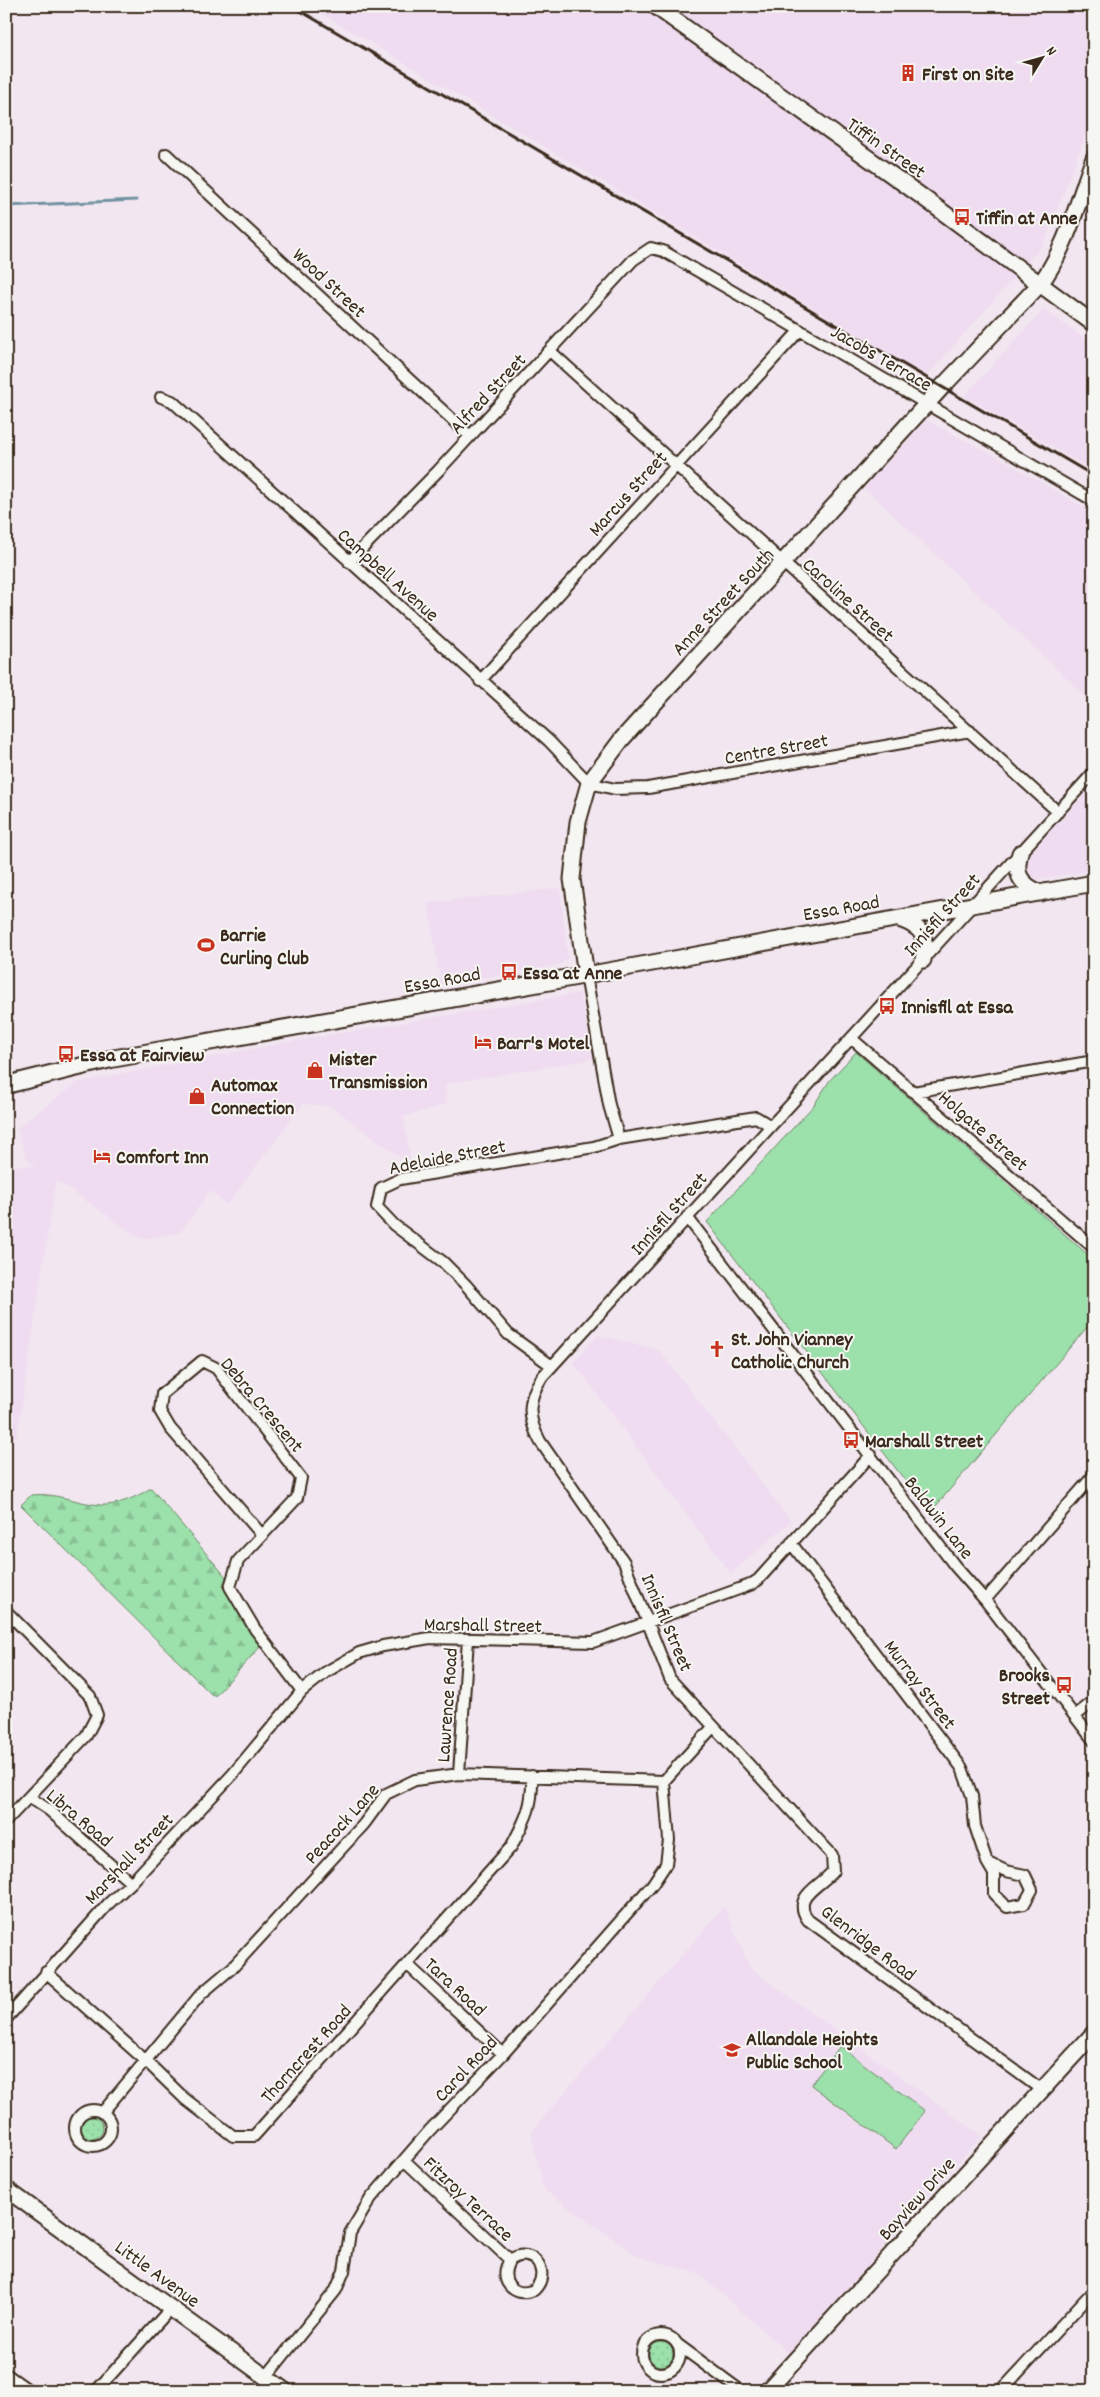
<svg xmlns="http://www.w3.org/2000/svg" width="1100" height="2397" font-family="Dekko,sans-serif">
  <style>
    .built { fill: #efdcf0 }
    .grass { fill: url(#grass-dots); stroke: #6c8564 }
    .forest { fill: url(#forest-firs); stroke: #6c8564 }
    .park { fill: #9ce0ab; stroke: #6c8564 }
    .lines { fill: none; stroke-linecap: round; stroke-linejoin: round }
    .stream { stroke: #7292a1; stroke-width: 3 }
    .street-casing { stroke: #3b2a1e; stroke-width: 14 }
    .secondary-casing { stroke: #3b2a1e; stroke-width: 19 }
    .primary-casing { stroke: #3b2a1e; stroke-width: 20 }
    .street { stroke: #f6f6f2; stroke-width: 10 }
    .secondary { stroke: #f6f6f2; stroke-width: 15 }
    .primary { stroke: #f6f6f2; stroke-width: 16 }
    .rail { stroke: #3b2a1e; stroke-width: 3 }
    .labels { text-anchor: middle; stroke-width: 4; stroke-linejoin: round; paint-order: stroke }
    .poi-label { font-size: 20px; font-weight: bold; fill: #3b2a1e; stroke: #f6f6f2; text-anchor: start }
    .street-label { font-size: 20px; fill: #3b2a1e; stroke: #f6f6f2 }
  </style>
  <defs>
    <pattern id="grass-dots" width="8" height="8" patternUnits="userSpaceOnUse" patternTransform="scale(1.25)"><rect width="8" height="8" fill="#9ce0ab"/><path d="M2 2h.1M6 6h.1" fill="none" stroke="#87c093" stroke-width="1.8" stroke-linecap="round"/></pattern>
    <pattern id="forest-firs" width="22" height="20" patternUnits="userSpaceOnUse" patternTransform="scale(1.25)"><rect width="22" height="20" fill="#9ce0ab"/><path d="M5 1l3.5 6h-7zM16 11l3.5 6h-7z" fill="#87c093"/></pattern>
  </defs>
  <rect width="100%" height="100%" fill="#f2e7f1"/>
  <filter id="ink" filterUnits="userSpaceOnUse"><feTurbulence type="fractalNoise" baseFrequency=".02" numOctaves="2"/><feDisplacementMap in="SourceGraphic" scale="10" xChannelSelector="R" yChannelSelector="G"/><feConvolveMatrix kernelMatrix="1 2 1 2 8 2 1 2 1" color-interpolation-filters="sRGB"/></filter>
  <g filter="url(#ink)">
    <!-- built -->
    <path class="built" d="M309,6H1094V114L1044,244L927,376Z
      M1044,309L1094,345V471L964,396Z
      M926,420L996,456L1094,513V704L864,488Z
      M1094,785V870L1035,880L1029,877L1027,857Z
      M560,888L568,958L560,965L441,985L428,903Z
      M580,993L593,1059L445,1084L447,1104L404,1117L411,1165L330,1106L303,1104L227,1205L210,1191L180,1233L141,1239L56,1180L17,1437L6,1436V1165L36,1166L27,1159L16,1128L78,1082L293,1041Z
      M598,1335L659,1350L791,1521L731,1574L573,1362Z
      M724,1906L750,1968L982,2136L789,2354L698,2273L639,2257L543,2189L531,2132Z"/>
    <!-- grass -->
    <path class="grass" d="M81 2128a11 11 0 1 1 22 0a11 11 0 1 1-22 0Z
      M649 2354a12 12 0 1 1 24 0a12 12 0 1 1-24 0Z"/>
    <!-- forest -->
    <path class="forest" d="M151,1488L231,1583L262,1645L214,1697L21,1505L31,1495C55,1492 76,1503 100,1505C118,1506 136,1497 151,1488Z"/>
    <!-- park -->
    <path class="park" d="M856,1052L1094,1260V1319L930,1513L707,1222L814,1105L830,1080Z
      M840,2046L925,2111L896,2149L811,2085Z"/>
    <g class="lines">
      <!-- stream -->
      <path class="stream" d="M6,206L137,200"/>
      <!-- street casing -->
      <g class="street-casing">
        <path id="street" d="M166,154L470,436
          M550,351L1058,812
          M161,397L172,401L549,741L589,783L615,789L648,788L970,731
          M349,562L438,471L633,260L651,248L663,251L677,259L1094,501
          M480,681L800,330
          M586,975L609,1105L619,1139
          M851,1038L1094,1248
          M913,1092L1094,1061
          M687,1217L955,1566L985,1600L1094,1741
          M552,1366L508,1334L466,1285L443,1262L394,1225L377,1207L381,1188L400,1179L594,1147L619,1139L756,1117L771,1126
          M262,1535L170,1428L160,1411L162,1394L202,1361L216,1368L301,1478L297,1498L238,1561L230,1587L255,1629L302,1691
          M791,1543L962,1768L972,1796L975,1826L987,1862L994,1874V1894L1007,1907L1024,1904L1032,1890L1025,1875L1006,1871L987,1862
          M985,1600L1094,1475
          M6,1611L90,1696L97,1715L86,1736L6,1821
          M1075,1716L1094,1701
          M459,1774L468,1639
          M664,1781L713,1727
          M29,1797L49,1810L131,1883
          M408,1965L503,2054
          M46,1972L146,2061L185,2099L233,2136H254L511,1847C525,1820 533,1808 532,1776
          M6,2019L108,1904L131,1883L233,1774L302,1691L326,1672L359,1653L383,1646L430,1638L593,1642L750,1585L758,1580L871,1455
          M1042,2090L808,1920C791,1896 819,1888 833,1871L832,1855L670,1679L624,1562L540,1441C527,1417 527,1400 542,1377L1094,772
          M75 2128a18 18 0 1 1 36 0a18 18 0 1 1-36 0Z
          M102,2113L201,1994L233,1967L364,1824L386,1794L415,1780L459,1774L664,1781
          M405,2161L510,2260C532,2245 553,2272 534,2290C513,2299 497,2279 510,2260
          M642 2354a19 19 0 1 1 38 0a19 19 0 1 1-38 0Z
          M677,2344L741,2391
          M6,2374L30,2391
          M266,2377L336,2290L344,2271L350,2233L371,2198L429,2131L503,2054L652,1885L666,1864L669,1840L664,1781
          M96,2391L172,2307
          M1001,2391L1094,2290"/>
      </g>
      <!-- secondary casing -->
      <g class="secondary-casing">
        <path id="secondary" d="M655,6L917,193L1094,324
          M1094,158C1079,198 1066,250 1040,284L942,387L622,739L589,783L578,822L572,879L586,975L1094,883
          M1020,853C1014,874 1020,884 1040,893
          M899,919C922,927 928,935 923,960
          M6,2189L285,2391
          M767,2391L1094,2033"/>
      </g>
      <!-- primary casing -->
      <g class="primary-casing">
        <path id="primary" d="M6,1085L111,1059L586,975"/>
      </g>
      <!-- street -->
      <use href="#street" class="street"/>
      <!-- secondary -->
      <use href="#secondary" class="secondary"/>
      <!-- primary -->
      <use href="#primary" class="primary"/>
      <!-- rail -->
      <path class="rail" d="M292,6L1094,476"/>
    </g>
  </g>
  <!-- icons -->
  <defs>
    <g id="building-bare" transform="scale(1.35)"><path d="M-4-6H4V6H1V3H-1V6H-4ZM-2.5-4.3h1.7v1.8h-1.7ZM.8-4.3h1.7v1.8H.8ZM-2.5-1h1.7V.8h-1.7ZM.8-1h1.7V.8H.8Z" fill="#c8321e" stroke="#f6f6f2" stroke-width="2.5" paint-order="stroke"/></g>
    <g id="bus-bare" transform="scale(1.35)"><path d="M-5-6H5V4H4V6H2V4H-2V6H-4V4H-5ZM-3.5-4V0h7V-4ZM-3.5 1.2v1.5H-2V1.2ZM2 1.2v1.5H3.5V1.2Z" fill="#c8321e" stroke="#f6f6f2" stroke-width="2.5" paint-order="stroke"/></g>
    <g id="stadium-bare" transform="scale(1.35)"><path d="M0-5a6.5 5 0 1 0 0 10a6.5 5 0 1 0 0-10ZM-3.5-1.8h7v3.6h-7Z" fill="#c8321e" stroke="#f6f6f2" stroke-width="2.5" paint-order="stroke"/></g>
    <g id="hotel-bare" transform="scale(1.35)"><path d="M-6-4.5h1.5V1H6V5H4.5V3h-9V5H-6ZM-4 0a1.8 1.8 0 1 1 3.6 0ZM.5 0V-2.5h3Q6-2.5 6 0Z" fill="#c8321e" stroke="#f6f6f2" stroke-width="2.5" paint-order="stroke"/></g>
    <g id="shop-bare" transform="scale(1.35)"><path d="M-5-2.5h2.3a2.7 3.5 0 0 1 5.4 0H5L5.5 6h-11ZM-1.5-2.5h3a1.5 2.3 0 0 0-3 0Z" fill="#c8321e" stroke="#f6f6f2" stroke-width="2.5" paint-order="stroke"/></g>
    <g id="church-bare" transform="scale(1.35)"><path d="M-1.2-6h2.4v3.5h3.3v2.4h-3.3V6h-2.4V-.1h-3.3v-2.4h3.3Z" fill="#c8321e" stroke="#f6f6f2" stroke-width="2.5" paint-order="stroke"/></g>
    <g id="school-bare" transform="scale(1.35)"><path d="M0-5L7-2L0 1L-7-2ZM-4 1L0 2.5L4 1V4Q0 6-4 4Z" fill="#c8321e" stroke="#f6f6f2" stroke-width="2.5" paint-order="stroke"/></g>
  </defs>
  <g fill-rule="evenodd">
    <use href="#building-bare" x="908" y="73"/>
    <use href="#bus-bare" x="962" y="217"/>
    <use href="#stadium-bare" x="206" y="945"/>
    <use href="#bus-bare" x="509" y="972"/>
    <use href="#bus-bare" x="887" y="1006"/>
    <use href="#hotel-bare" x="483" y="1042"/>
    <use href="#bus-bare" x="66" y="1054"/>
    <use href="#shop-bare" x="315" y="1070"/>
    <use href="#shop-bare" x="197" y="1096"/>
    <use href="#hotel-bare" x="102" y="1156"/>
    <use href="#church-bare" x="717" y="1349"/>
    <use href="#bus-bare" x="851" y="1440"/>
    <use href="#bus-bare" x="1064" y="1685"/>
    <use href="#school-bare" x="732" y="2050"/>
  </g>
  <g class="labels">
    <!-- poi labels -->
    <g class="poi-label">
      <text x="922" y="80">First on Site</text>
      <text x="976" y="224">Tiffin at Anne</text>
      <text x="220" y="941">Barrie<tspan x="220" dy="23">Curling Club</tspan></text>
      <text x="523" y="979">Essa at Anne</text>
      <text x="901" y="1013">Innisfil at Essa</text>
      <text x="497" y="1049">Barr's Motel</text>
      <text x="80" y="1061">Essa at Fairview</text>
      <text x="329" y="1065">Mister<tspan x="329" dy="23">Transmission</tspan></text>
      <text x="211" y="1091">Automax<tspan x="211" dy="23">Connection</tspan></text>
      <text x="116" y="1163">Comfort Inn</text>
      <text x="731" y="1345">St. John Vianney<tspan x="731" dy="23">Catholic Church</tspan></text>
      <text x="865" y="1447">Marshall Street</text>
      <text x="1050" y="1681" text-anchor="end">Brooks<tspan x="1050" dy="23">Street</tspan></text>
      <text x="746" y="2045">Allandale Heights<tspan x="746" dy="23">Public School</tspan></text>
    </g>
    <!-- street labels -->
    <g class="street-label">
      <text transform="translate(887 147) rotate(35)" y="7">Tiffin Street</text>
      <text transform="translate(330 282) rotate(43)" y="7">Wood Street</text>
      <text transform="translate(882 357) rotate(30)" y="7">Jacobs Terrace</text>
      <text transform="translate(487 393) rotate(-47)" y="7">Alfred Street</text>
      <text transform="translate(627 493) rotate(-48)" y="7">Marcus Street</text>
      <text transform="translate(389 574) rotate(42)" y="7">Campbell Avenue</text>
      <text transform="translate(849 599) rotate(42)" y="7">Caroline Street</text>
      <text transform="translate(722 601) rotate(-47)" y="7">Anne Street South</text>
      <text transform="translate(776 748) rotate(-10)" y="7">Centre Street</text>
      <text transform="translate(841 907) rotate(-10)" y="7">Essa Road</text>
      <text transform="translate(941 914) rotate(-48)" y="7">Innisfil Street</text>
      <text transform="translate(442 979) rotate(-10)" y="7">Essa Road</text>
      <text transform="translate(984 1130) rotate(41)" y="7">Holgate Street</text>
      <text transform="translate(447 1156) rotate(-11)" y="7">Adelaide Street</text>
      <text transform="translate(668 1213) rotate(-48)" y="7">Innisfil Street</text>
      <text transform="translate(263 1404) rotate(50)" y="7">Debra Crescent</text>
      <text transform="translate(940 1517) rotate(52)" y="7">Baldwin Lane</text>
      <text transform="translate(668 1622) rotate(67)" y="7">Innisfil Street</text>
      <text transform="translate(483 1624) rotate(1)" y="7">Marshall Street</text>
      <text transform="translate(921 1684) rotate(53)" y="7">Murray Street</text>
      <text transform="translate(446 1705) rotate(-86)" y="7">Lawrence Road</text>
      <text transform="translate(80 1817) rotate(40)" y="7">Libra Road</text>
      <text transform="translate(341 1823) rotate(-48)" y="7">Peacock Lane</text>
      <text transform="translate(128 1858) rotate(-46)" y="7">Marshall Street</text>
      <text transform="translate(869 1942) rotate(37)" y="7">Glenridge Road</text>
      <text transform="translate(456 1986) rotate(43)" y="7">Tara Road</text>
      <text transform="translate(305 2053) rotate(-48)" y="7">Thorncrest Road</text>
      <text transform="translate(465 2068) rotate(-47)" y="7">Carol Road</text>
      <text transform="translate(469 2198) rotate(43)" y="7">Fitzroy Terrace</text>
      <text transform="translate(916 2198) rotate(-48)" y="7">Bayview Drive</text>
      <text transform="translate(158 2273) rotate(36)" y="7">Little Avenue</text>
    </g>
  </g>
  <!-- margin -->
  <rect width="1100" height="2397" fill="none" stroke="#f6f6f2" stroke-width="25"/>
  <rect x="12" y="12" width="1075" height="2372" fill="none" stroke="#3b2a1e" stroke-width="2" filter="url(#ink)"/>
  <!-- north arrow -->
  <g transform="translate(1042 58) rotate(53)" stroke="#f6f6f2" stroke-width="4" paint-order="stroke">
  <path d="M0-4L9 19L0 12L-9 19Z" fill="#3b2a1e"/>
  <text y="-8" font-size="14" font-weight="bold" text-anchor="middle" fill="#3b2a1e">N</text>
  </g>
</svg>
